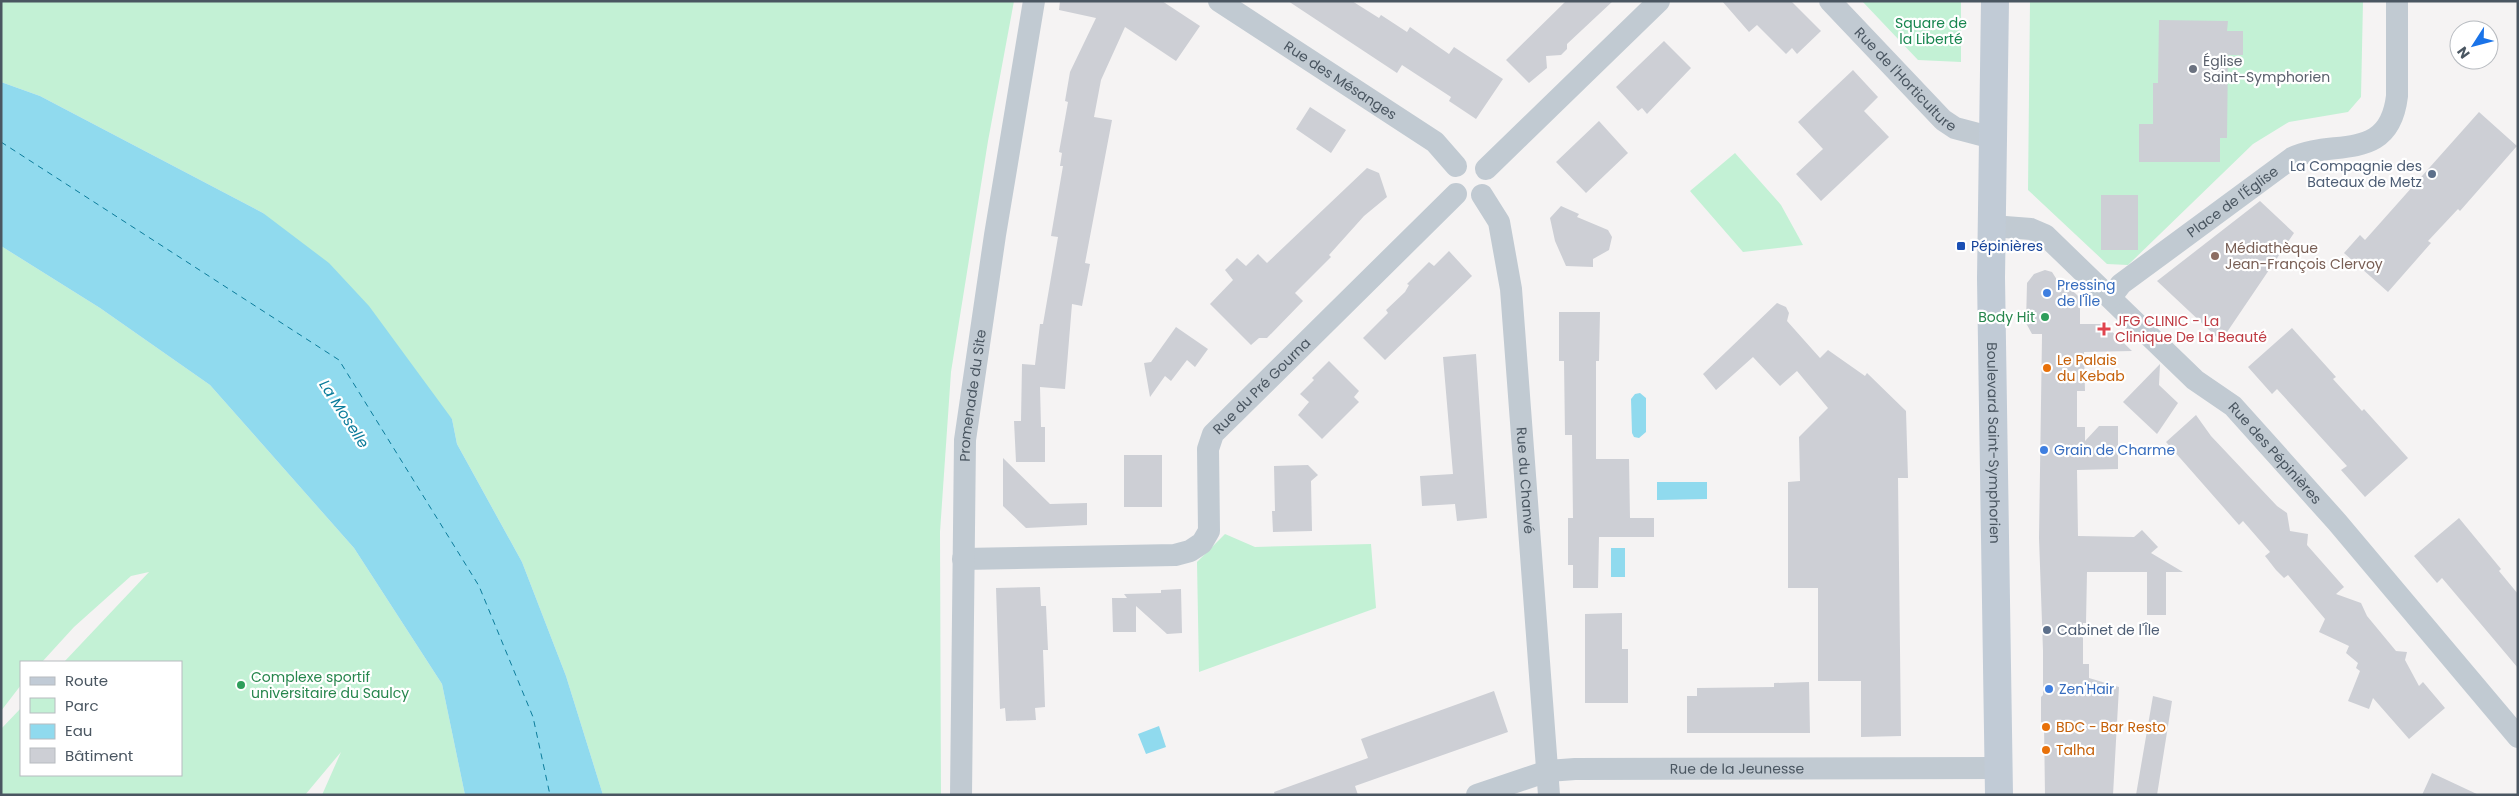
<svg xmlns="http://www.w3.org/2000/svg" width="2519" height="796" font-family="Poppins,sans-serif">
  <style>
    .green { fill: #c3f1d5 }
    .water { fill: #90daee }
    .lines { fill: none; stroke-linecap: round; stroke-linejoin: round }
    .ferry { stroke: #0c7c9b; stroke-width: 1; stroke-dasharray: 6 5; stroke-linecap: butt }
    .building { fill: #cdcfd5 }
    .minor { stroke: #c1cad2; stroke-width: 22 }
    .secondary { stroke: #c1cbd6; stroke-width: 28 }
    .worship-dot { fill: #6b7280; stroke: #fff; stroke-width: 2 }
    .service-dot { fill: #5c6f8a; stroke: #fff; stroke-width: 2 }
    .transit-dot { fill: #1a4fb4; stroke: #fff; stroke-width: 2 }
    .education-dot { fill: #8d6e63; stroke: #fff; stroke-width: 2 }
    .shop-dot { fill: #3f7fe0; stroke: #fff; stroke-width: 2 }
    .leisure-dot { fill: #2e9e5b; stroke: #fff; stroke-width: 2 }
    .health-dot { fill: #e0444e; stroke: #fff; stroke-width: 2 }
    .food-dot { fill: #e8710a; stroke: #fff; stroke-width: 2 }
    .labels { text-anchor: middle; stroke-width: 4.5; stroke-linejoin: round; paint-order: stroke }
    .park-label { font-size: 14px; fill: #17864f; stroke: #fff }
    .worship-label { font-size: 14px; fill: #5b616d; stroke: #fff; text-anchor: start }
    .street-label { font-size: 14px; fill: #4a5661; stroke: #fff }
    .service-label { font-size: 14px; fill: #4e5e75; stroke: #fff; text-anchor: end }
    .transit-label { font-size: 14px; fill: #164399; stroke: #fff; text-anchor: start }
    .education-label { font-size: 14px; fill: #785e54; stroke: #fff; text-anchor: start }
    .shop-label { font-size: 14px; fill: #366cbe; stroke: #fff; text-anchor: start }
    .leisure-label { font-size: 14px; fill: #27864d; stroke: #fff; text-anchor: end }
    .health-label { font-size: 14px; fill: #be3a42; stroke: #fff; text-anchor: start }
    .food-label { font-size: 14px; fill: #c56008; stroke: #fff; text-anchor: start }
    .water-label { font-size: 15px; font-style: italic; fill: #0c7c9b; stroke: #fff }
  </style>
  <rect width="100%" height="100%" fill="#f5f3f3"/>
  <!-- green -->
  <path class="green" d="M1,1H1014L988,141L951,372L940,532L941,795H603L566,676L522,562L457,444L452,419L263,213L40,96L1,82Z
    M1862,1H1961V62L1918,60Z
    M2030,1H2363L2361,97L2348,112L2289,122L2253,144L2128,265L2107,264L2028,190Z
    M1735,153L1781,205L1803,245L1743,252L1690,191Z
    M1,246L100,308L210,385L354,548L442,684L465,795H322L341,752L305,795H1V729L21,708V775H181V662H64L149,572L131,576L74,627L42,662H21V685L1,711Z
    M1225,534L1255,547L1371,544L1376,608L1199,672L1197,562Z"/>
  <!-- water -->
  <path class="water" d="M1,82L40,96L263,213L329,263L369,306L452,419L457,444L522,562L566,676L603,795H465L442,684L354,548L210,385L100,308L1,246Z
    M1640,393L1646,398V432L1639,438L1634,437L1632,433L1631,399L1635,394Z
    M1657,482H1707V499L1657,500Z
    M1611,548H1625V577H1611Z
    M1159,726L1166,747L1146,754L1138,734Z"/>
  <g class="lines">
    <!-- ferry -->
    <path class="ferry" d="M1,142L339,360L479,586L533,717L550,795"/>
  </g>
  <!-- building -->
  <path class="building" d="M1060,1H1162L1200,26L1176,61L1125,27L1101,80L1094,117L1112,120L1085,263L1090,264L1082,306L1072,304L1065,389L1040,387L1041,427H1045V462H1016L1014,421H1021L1022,364L1035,365L1040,324H1043L1058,237L1051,236L1063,166H1060L1062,153L1059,152L1068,102L1065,101L1070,72L1096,18L1059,10Z
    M1288,1H1352L1379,18L1381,15L1407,32L1410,27L1449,54L1454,47L1503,79L1476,119L1449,101L1451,97L1402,65L1397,73Z
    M1566,1H1613L1567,44V49L1561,55L1546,56L1547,68L1529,83L1506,60Z
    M1722,1H1791L1821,31L1797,54L1792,48L1786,54L1757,25L1749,32Z
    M2159,20L2228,21L2227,31H2243V55H2228L2227,138H2220V162H2139V124H2153V83H2158Z
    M1664,41L1691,68L1647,114L1642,108L1638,111L1616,87Z
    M1853,70L1878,97L1864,111L1889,137L1821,201L1796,174L1823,149L1798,122Z
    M1310,107L1346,130L1331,153L1296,129Z
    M2479,112L2517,146L2460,211L2458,209L2428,241L2431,243L2388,292L2344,253L2360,235L2365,240Z
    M1599,121L1628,153L1586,193L1556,162Z
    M1367,168L1379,173L1387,197L1364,216L1329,255L1331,257L1295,293L1303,301L1267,338H1259L1251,345L1210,304L1233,280L1225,270L1237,258L1246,266L1258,254L1267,263Z
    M2101,195H2138V250H2101Z
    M2260,201L2294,233L2221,341L2157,281Z
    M1561,206L1579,214L1577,217L1608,230L1612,237L1609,250L1593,259V267L1566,266L1555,241L1550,218Z
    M1449,251L1472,276L1385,360L1363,338L1388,313L1386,310L1405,292L1409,285L1407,284L1429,262L1434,266Z
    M2045,270L2052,272L2059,283H2065L2078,296L2080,300V324H2104L2132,351L2084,352L2085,391H2077V427H2085V441L2099,426H2118V469L2077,470L2078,536L2134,537L2142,530L2158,547L2151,553L2183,572H2166V615H2147V572H2087L2086,623H2083V664H2089V678L2119,687L2113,795H2045L2044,724L2041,722V697L2043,695V651L2039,538L2042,336V334H2032L2026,323L2027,283L2034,274Z
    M1777,303L1786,307L1789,313L1787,321L1820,358L1828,350L1865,376L1867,373L1906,411L1908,478H1898L1901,736L1861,737V681H1818V588H1788V482L1800,481L1799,437L1828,408L1797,371L1780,386L1753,357L1716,390L1703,374Z
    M1559,312H1600L1599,361H1596V459H1629L1630,518H1654V537H1599L1598,588H1573V565H1568V518H1573L1572,435H1565L1564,361H1559Z
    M1176,327L1208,349L1195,367L1187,360L1171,381L1165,376L1150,397L1144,363L1151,362Z
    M2292,328L2336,377L2333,379L2362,411L2364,409L2408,458L2365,497L2341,470L2347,466L2277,389L2272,394L2248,367Z
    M1476,354L1487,518L1457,521L1455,504L1422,506L1420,476L1453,474L1443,357Z
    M1329,361L1359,391L1354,397L1359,402L1322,439L1298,415L1309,402L1300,394L1314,380L1312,378Z
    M2160,364L2159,385L2178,403L2157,434L2123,402Z
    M2196,415L2211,436L2277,506L2287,513L2290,531L2308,534L2307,545L2344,587L2336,594L2361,603L2367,616L2396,651L2407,652L2405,660L2419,686L2423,682L2445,708L2409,739L2373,698L2369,709L2348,701L2360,671L2356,668L2358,663L2346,653L2349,646L2319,632L2325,619L2288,575L2284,578L2276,570L2265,556L2270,552L2243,521L2239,525L2166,442Z
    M1124,455H1162V507H1124Z
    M1003,458L1050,504L1087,503V525L1026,528L1003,506Z
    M1308,465L1318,475L1311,481L1312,531L1273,532L1272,511H1275L1274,466Z
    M2459,518L2501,569L2499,571L2518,594V668L2442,578L2437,583L2414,556Z
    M1040,587L1041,606H1046L1048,650H1043L1045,707L1035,708L1036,720L1006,721L1005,708L1000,709L996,588Z
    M1181,589L1182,633L1167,634L1136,606V632H1113L1112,598H1127L1124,594L1161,593V590Z
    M1622,613V649H1628V703H1585V614Z
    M1809,682L1810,733H1687V696H1697V688L1774,687V683Z
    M1494,691L1508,732L1355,786L1358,795H1275L1274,792L1368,758L1361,739Z
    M2153,696L2172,701L2157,795H2136Z
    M2432,773L2479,795H2422Z"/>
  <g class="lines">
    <!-- minor -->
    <g class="minor">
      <path id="s1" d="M1219,1L1435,142L1456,166"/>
      <path id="s2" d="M1830,1L1943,120L1955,128L1993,138"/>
      <path d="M1486,169L1659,1"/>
      <path id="s3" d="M1482,195L1499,222L1511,289L1549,795"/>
      <path id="s4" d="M1992,226L2031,229L2045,235L2195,380L2233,406L2337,522L2518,737"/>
      <path id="s5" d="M2111,297L2121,284L2292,158C2333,138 2389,164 2397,96V1"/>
      <path id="s6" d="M963,559L1175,555L1190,551L1202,543L1209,531L1208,449L1213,434L1456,194"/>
      <path id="s7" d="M961,795L965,440L995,235L1034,1"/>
      <path id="s8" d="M1477,795L1548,771L1575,769L1999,768"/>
    </g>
    <!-- secondary -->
    <path class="secondary" id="s9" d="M1995,1L1991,278L1999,795"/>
  </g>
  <!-- markers -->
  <circle class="worship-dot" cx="2193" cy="69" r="5"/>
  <g class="service-dot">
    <circle cx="2432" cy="174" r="5"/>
    <circle cx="2047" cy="630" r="5"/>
  </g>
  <rect class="transit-dot" x="1956" y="241" width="10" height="10" rx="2.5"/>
  <circle class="education-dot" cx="2215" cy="256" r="5"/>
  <g class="shop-dot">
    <circle cx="2047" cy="293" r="5"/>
    <circle cx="2044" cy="450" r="5"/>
    <circle cx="2049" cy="689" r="5"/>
  </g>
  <g class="leisure-dot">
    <circle cx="2045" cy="317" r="5"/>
    <circle cx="241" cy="685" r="5"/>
  </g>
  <path class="health-dot" d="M2101.5 321.5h5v5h5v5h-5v5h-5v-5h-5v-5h5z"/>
  <g class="food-dot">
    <circle cx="2047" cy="368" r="5"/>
    <circle cx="2046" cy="727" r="5"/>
    <circle cx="2046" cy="750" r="5"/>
  </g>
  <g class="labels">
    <!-- park labels -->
    <g class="park-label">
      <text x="1931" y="28">Square de<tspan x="1931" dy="16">la Liberté</tspan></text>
    </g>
    <!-- worship labels -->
    <g class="worship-label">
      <text x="2203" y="66">Église<tspan x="2203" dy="16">Saint-Symphorien</tspan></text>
    </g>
    <!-- street labels -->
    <g class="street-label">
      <text dy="5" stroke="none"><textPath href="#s2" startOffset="109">Rue de l'Horticulture</textPath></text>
      <text dy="5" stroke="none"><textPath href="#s1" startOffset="145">Rue des Mésanges</textPath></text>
      <text dy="5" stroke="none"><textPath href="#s5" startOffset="155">Place de l'Église</textPath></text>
      <text dy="5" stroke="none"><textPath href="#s6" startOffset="422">Rue du Pré Gourna</textPath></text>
      <text dy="5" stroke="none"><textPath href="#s7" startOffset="400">Promenade du Site</textPath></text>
      <text dy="5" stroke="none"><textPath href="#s9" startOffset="442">Boulevard Saint-Symphorien</textPath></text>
      <text dy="5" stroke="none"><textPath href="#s4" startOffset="372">Rue des Pépinières</textPath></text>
      <text dy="5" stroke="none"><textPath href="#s3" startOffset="292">Rue du Chanvé</textPath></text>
      <text dy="5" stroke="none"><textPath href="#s8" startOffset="264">Rue de la Jeunesse</textPath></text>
    </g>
    <!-- service labels -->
    <g class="service-label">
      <text x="2422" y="171">La Compagnie des<tspan x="2422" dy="16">Bateaux de Metz</tspan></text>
      <text x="2057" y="635" text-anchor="start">Cabinet de l'Île</text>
    </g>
    <!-- transit labels -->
    <g class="transit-label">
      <text x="1971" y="251">Pépinières</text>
    </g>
    <!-- education labels -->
    <g class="education-label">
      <text x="2225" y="253">Médiathèque<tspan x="2225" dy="16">Jean-François Clervoy</tspan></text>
    </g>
    <!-- shop labels -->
    <g class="shop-label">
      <text x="2057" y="290">Pressing<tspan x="2057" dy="16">de l'Île</tspan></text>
      <text x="2054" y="455">Grain de Charme</text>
      <text x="2059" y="694">Zen'Hair</text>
    </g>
    <!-- leisure labels -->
    <g class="leisure-label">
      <text x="2035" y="322">Body Hit</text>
      <text x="251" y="682" text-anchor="start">Complexe sportif<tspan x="251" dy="16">universitaire du Saulcy</tspan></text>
    </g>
    <!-- health labels -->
    <g class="health-label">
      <text x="2115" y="326">JFG CLINIC - La<tspan x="2115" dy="16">Clinique De La Beauté</tspan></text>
    </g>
    <!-- food labels -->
    <g class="food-label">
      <text x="2057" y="365">Le Palais<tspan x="2057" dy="16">du Kebab</tspan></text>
      <text x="2056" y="732">BDC - Bar Resto</text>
      <text x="2056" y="755">Talha</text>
    </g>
    <!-- water labels -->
    <g class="water-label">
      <text transform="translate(344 414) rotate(57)" y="5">La Moselle</text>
    </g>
  </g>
  <!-- border -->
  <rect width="2519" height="796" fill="none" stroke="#4a5661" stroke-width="5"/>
  <!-- legend -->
  <rect x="20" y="661" width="162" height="115" fill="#ffffff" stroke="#b7bbc0"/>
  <rect x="30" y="677" width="25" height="8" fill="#c1cbd6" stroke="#b7bbc0"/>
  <text x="65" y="686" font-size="15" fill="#4a5661">Route</text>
  <rect x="30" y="698" width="25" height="15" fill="#c3f1d5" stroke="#b7bbc0"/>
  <text x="65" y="711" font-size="15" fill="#4a5661">Parc</text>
  <rect x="30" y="724" width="25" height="15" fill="#90daee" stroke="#b7bbc0"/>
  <text x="65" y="736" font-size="15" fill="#4a5661">Eau</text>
  <rect x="30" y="748" width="25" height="15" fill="#cdcfd5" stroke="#b7bbc0"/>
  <text x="65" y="761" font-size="15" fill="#4a5661">Bâtiment</text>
  <!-- north arrow -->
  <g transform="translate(2474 45) rotate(234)"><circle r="24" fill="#ffffff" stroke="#b7bbc0"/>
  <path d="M0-4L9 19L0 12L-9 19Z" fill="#1a73e8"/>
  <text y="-8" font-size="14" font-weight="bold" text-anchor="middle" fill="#4a5661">N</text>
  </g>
</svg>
